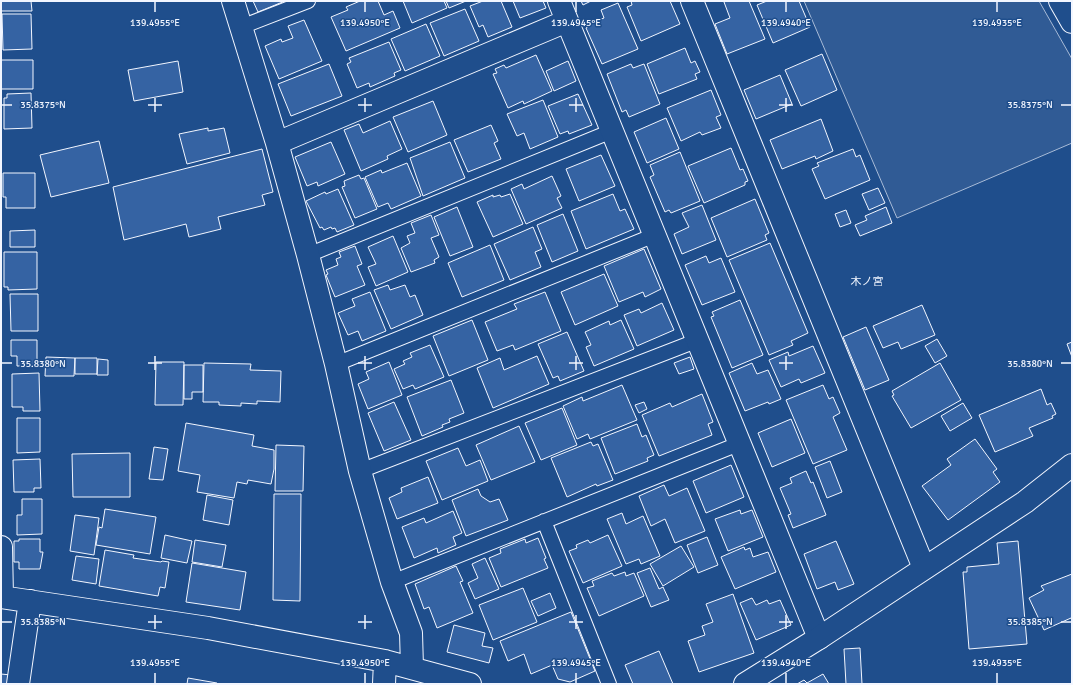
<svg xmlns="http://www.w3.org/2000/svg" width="1073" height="685" font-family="Signika,'Noto Sans JP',sans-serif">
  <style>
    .green { fill: #305b95; stroke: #a8bbd7 }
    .building { fill: #3563a3; stroke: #f2f6ff }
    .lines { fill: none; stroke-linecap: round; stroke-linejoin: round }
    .lane-casing { stroke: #f2f6ff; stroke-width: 16 }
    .street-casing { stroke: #f2f6ff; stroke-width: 24 }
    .secondary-casing { stroke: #f2f6ff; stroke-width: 24 }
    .lane { stroke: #1f4e8c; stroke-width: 14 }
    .street { stroke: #1f4e8c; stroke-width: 22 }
    .secondary { stroke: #1f4e8c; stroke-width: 22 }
    .ticks { fill: none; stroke: #f2f6ff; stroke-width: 1.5 }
    .labels { text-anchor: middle; stroke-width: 3; stroke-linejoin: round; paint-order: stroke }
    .neighbourhood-label { font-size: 11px; fill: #f2f6ff; stroke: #1f4e8c }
    .ticks-label { font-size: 10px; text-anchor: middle; fill: #f2f6ff; stroke: #1f4e8c; stroke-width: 3; stroke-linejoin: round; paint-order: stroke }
  </style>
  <rect width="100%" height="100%" fill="#1f4e8c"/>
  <!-- green -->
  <path class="green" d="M804,1H1039L1072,59V143L897,218Z"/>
  <!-- building -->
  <path class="building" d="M1,1H31L32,11H1Z
    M253,1H285L258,12Z
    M360,1H378L384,15L393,11L400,28L346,51L331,17L348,10L346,7Z
    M403,1H444L447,8L412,23Z
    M446,1H466L449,8Z
    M483,1H501L512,27L488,37L483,25L479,27L470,6Z
    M513,1H543L546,8L520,18Z
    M581,1H591L583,5Z
    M631,1H670L680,24L641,41L627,7L632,5Z
    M726,1H749L765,39L727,54L715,24L730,18L724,2Z
    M767,1H799L810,27L773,43L757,5Z
    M618,3L638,49L602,64L586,28L589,26L588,24L604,18L601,10Z
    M465,9L479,41L444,56L430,23Z
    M2,14H31L32,49L3,50Z
    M304,20L322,61L279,79L265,46L281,39L282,42L293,38L288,26Z
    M426,24L440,56L405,71L391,39Z
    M389,42L401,70L394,73L395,76L370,87L369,83L357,88L347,64L351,62L349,58Z
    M685,48L691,63L695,61L700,72L695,74L697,79L659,94L647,64Z
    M822,54L837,90L801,106L785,70Z
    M536,55L552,91L524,104L523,101L508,108L493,74L497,73L495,69L504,65L506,68Z
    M1,60H33V89H1Z
    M178,61L183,92L134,101L128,70Z
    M568,61L576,81L554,91L546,71Z
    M329,64L342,96L291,116L278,84Z
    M631,64L633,68L644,64L660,104L629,117L626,110L622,112L607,74Z
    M780,75L792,104L756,119L744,90Z
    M711,90L721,115L716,117L721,128L702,135L700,132L681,141L667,108Z
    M31,93L32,128L4,129V98H7V94Z
    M578,94L592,125L569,134L568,131L560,134L548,106Z
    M543,100L558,137L530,149L524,133L517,136L507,114Z
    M433,101L447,135L408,152L393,117Z
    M666,118L679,149L647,163L634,132Z
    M821,119L833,151L816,159L815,156L782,169L770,140Z
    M390,121L402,149L387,156L388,159L361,171L344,130L359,124L363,133Z
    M491,125L498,141L494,143L501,159L468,172L454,140Z
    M208,128V131L224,128L230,153L187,164L179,134Z
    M99,141L109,183L51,197L40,155Z
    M331,142L345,174L318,186L317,182L307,186L295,157Z
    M450,142L465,178L423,196L410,158Z
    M731,148L740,170L743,169L748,181L745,182V185L704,203L688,166Z
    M262,149L273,192L262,195L265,205L218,217L221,229L189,237L186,224L124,240L113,187Z
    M853,149L856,157L860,155L870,180L825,199L812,169L819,166L817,163Z
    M680,152L700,201L671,213L669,210L665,212L650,177L654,175L650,165Z
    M601,155L615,186L579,201L566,169Z
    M407,163L421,196L391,209L388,203L378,207L365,177L381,170L382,173Z
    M3,173H35V208H6V197H3Z
    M359,175L361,179L364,178L377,209L355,218L342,187L345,186L344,181Z
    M552,176L561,196L557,198L562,208L526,224L511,189L522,184L524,189Z
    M878,188L885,203L869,210L862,194Z
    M338,189L354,225L337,232L335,228L332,229L331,227L324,230L322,227L320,228L306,201L325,192L326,194Z
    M510,194L523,224L493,237L477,202L493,195V197L500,195L501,197Z
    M613,194L620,211L625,209L634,229L586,249L571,211Z
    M755,199L769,233L765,235L767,240L727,257L711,218Z
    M702,205L716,240L682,254L674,234L689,227L682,213Z
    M457,207L473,247L450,256L434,217Z
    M886,207L892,223L860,236L855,225L867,220L865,216Z
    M846,210L851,223L840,227L835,214Z
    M563,214L578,251L552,262L537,225Z
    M431,215L439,235L431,238L439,257L434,260L435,263L411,272L401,248L410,243L407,236L415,233L411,223Z
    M533,227L542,249L535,252L541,267L510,280L494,244Z
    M35,230V247H10V231Z
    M393,236L408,272L376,286L368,267L376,264L368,247Z
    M770,243L808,333L791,341L793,345L769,355L729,260Z
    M490,245L504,280L462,297L448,263Z
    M355,246L362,264L357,266L365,285L335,297L326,275L328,274L326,270L338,265L336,259L341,257L339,252Z
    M644,249L661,289L645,297L643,292L619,302L604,266Z
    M4,252H37V289L8,290V287H4Z
    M706,256L709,263L721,258L735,292L702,305L685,265Z
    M604,274L618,306L575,325L561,292Z
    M388,285L390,290L405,285L410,297L415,295L423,315L391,329L374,290Z
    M370,292L386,331L362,341L358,331L348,335L338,313L355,306L352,299Z
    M545,292L561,331L515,350L513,345L497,351L485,322L517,309L514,304Z
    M10,294H38V331H11Z
    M740,300L763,355L732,368L711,317L714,316L712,312Z
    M662,303L674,330L637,346L624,315L639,309L641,313Z
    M922,305L935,335L901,349L898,342L883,348L873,326Z
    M472,320L488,360L449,376L433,336Z
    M621,320L634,349L594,366L586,347L591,345L585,332L609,321L610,325Z
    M866,327L889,380L865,390L843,337Z
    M567,332L584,371L560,381L558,376L553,378L538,344Z
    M937,339L947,356L935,363L925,346Z
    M11,340H37V366H17V356H11Z
    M1072,342V357L1067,344Z
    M430,345L444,377L415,389L413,385L403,389L394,369L405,364L403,361L412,357L410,353Z
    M813,346L825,373L801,383L799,379L781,387L769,360L788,352L789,356Z
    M537,356L549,384L493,408L477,368L500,358L504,370Z
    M46,357L75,358L74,376H45Z
    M690,357L694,369L679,374L674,363Z
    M75,358H97V374H75Z
    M98,359L108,360V375H97Z
    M156,362H184L183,405H155Z
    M389,362L402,395L368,409L358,384L369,379L366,372Z
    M204,363L251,364L250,370L281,371L280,402L257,401V404L241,403V406L219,405V402H203Z
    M752,363L757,374L768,370L781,399L769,404L768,402L745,411L729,373Z
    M940,363L961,400L911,428L892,396L894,395L892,391Z
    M184,365H203V392H192V399H184Z
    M39,373L40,411H23V407H12V374Z
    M451,380L464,413L449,419L450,422L442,425L443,427L422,436L407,397Z
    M622,385L637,420L590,439L588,434L577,439L563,406L582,397L583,401Z
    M823,385L829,399L833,397L840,413L833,417L847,450L813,464L786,400Z
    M1041,389L1047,405L1051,403L1056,414L1052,416L1053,418L1029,428L1033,436L995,452L979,415Z
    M702,394L713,422L708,424L712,435L659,456L642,415L670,403L672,407Z
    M394,402L411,440L384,451L368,413Z
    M644,402L647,409L639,413L635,405Z
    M963,403L972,418L950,431L941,416Z
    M562,408L577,445L541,460L525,423Z
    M17,418H40V452L17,453Z
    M791,419L805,453L772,467L758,433Z
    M186,423L254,435L252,446L274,450V469L271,484L248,480L247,484L237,482L234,498L197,492L200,475L178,471Z
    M637,424L642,437L646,435L654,455L647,458L648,461L615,474L601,438Z
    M519,426L535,462L491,480L476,445Z
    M975,439L997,469L993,472L1000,482L948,520L922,486L951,465L947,459Z
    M591,442L593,446L598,444L613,480L597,486L596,484L567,497L551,458Z
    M276,445L304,446L303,491H275Z
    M154,447L168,449L163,480L149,479Z
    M458,448L466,466L480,460L488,481L442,500L426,461Z
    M130,453V497H73L72,454Z
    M40,459L41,488H34V492H14L13,460Z
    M830,461L842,492L827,498L815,467Z
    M731,465L744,497L706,513L693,481Z
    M806,471L811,483L813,482L826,515L793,528L788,515L791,514L780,488L792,483L790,478Z
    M428,477L438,503L397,519L389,498L402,492L401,488Z
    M664,485L669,496L687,488L705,531L675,543L665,519L651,526L639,496Z
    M478,489L481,496L490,502L499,499L508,520L466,536L452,500Z
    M274,494H301L300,601L273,600Z
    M207,495L233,500L229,525L203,520Z
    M22,499H42V534L17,535V515H22Z
    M105,509L156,517L150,554L96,545L99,527L102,528Z
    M740,510L741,514L752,510L763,537L728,551L715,519Z
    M453,511L462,533L453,537L456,545L438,553L437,548L414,558L402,527L424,518L426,523Z
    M622,513L626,524L643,516L660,556L641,564L639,559L626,564L607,519Z
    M75,515L99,518L94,555L70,551Z
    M165,535L192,541L187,563L161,558Z
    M608,535L622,566L583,583L569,551L577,548L576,545L588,540L590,543Z
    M707,537L718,565L698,573L687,545Z
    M538,538L546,558L544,559L548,568L501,587L489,558L501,553L500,549L525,539L526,543Z
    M19,539H40V552H43L40,569H19V562H14V541H19Z
    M195,540L226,545L222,567L192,562Z
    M836,541L854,584L838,590L835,582L817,589L804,554Z
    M1018,541L1027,644L969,649L963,572H967V567L999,564L997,543Z
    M681,546L694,567L663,586L650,564Z
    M744,547L745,550L750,548L753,557L768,552L776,572L735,589L721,557Z
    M105,550L134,555L133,558L161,562L162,561L169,562L165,588L160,587L158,596L99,586Z
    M76,556L99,559L96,584L72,580Z
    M485,558L499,589L475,599L468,583L478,578L472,564Z
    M192,563L246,572L240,610L186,602Z
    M456,566L463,581L460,582L473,613L437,628L429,607L424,609L415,584Z
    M650,568L659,589L663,587L669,600L651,607L637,573Z
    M625,572L626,576L634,573L644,596L599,616L587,588L594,586L592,581L612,573L614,576Z
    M1072,574V620L1071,618L1044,630L1029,598L1044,590L1041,586Z
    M523,588L537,622L493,640L479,605Z
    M550,593L556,608L538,616L531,601Z
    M733,594L754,653L699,672L688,641L705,635L702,626L713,622L706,604Z
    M752,598L756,605L767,600L769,604L780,600L791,625L756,640L740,603Z
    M571,612L595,671L570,682L558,679L552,665L531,674L524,654L508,661L500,641Z
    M454,625L485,633L482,646L493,648L489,663L447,652Z
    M860,648L862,684H846L844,649Z
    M659,651L673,684H633L625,665Z
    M1,674L11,675L10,684H1Z
    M823,674L829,684H797L804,680L807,683Z
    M188,678L217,683V684H187Z"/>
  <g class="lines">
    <!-- lane casing -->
    <g class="lane-casing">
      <path id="lane" d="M241,27L308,1
        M308,255L612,131
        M336,364L655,235
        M360,471L696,341
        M544,521L609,684
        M392,582L741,443"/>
    </g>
    <!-- street casing -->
    <g class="street-casing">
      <path id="street" d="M233,1L277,143L308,255L336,364L360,471L392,582L411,633L412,667
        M559,1L819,638
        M692,1L924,568
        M1060,1L1072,22
        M277,143L567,21
        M1,547L2,597
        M1,597L208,628L385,661L470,684
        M18,684L30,601
        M384,684L385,661"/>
    </g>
    <!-- secondary casing -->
    <g class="secondary-casing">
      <path id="secondary" d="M745,684L819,638L1025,502L1072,465"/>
    </g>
    <!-- lane -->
    <use href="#lane" class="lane"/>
    <!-- street -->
    <use href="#street" class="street"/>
    <!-- secondary -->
    <use href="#secondary" class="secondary"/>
  </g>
  <!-- ticks -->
  <path class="ticks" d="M155,2V12M365,2V12M576,2V12M786,2V12M997,2V12M155,98V112M365,98V112M576,98V112M786,98V112M2,105H12M148,105H162M358,105H372M569,105H583M779,105H793M1061,105H1071M155,356V370M365,356V370M576,356V370M786,356V370M2,363H12M148,363H162M358,363H372M569,363H583M779,363H793M1061,363H1071M155,615V629M365,615V629M576,615V629M786,615V629M2,622H12M148,622H162M358,622H372M569,622H583M779,622H793M1061,622H1071M155,673V683M365,673V683M576,673V683M786,673V683M997,673V683"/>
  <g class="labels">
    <!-- neighbourhood labels -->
    <g class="neighbourhood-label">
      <text x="867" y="285">木ノ宮</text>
    </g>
  </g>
  <g class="ticks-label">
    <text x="155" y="26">139.4955°E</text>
    <text x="365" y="26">139.4950°E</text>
    <text x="576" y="26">139.4945°E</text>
    <text x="786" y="26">139.4940°E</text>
    <text x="997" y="26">139.4935°E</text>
    <text x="1030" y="108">35.8375°N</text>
    <text x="43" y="108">35.8375°N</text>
    <text x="1030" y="367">35.8380°N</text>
    <text x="43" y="367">35.8380°N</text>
    <text x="1030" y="625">35.8385°N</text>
    <text x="43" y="625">35.8385°N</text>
    <text x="155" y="666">139.4955°E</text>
    <text x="365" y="666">139.4950°E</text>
    <text x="576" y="666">139.4945°E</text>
    <text x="786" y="666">139.4940°E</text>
    <text x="997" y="666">139.4935°E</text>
  </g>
  <!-- border -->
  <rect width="1073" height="685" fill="none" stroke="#f2f6ff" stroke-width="4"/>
</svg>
